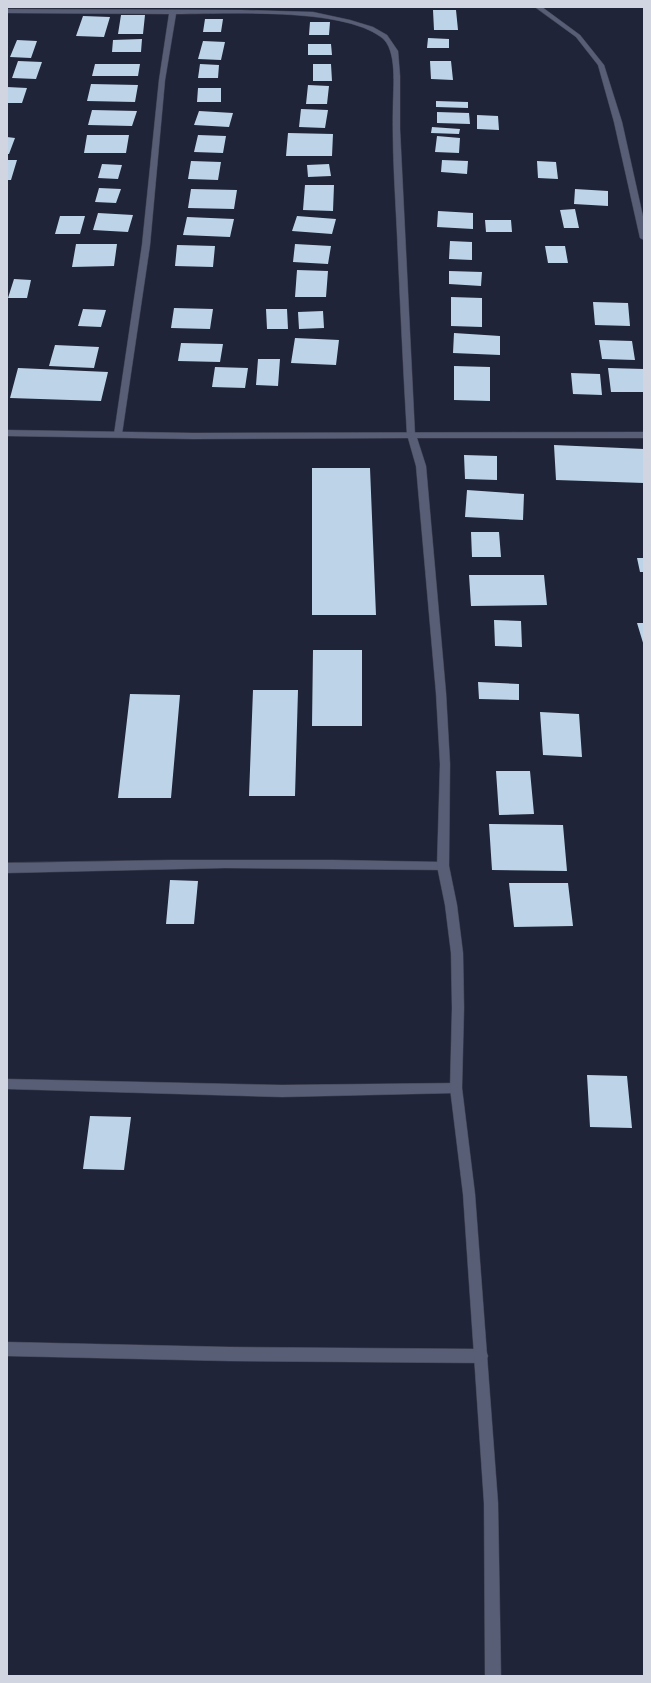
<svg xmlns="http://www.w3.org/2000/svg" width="651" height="1683" font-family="'Golos Text',sans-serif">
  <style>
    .building { fill: #bdd4e8 }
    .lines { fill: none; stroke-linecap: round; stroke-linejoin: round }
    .minor-casing { stroke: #3e4152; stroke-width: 1 }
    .tertiary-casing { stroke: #3e4152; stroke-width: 1 }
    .minor { fill: #585e75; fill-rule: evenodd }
    .tertiary { fill: #585e75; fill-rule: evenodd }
  </style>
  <rect width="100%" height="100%" fill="#202438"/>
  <!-- building -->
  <path class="building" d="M433,10H456L458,30H434Z
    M121,15H145L143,34H118Z
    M83,16L110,17L104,37L76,36Z
    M205,19H223L221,32H203Z
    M310,22H330L329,35H309Z
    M428,38L449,39V48H427Z
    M142,39L141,52H112L113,40Z
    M17,40L37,41L31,58L10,57Z
    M203,41L225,42L221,60L198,59Z
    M308,44H331L332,55H308Z
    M18,61L42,62L36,79L12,78Z
    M430,61H451L453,80L431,79Z
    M95,64H140L138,76H92Z
    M200,64L219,65L218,78H198Z
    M313,64H331L332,81H313Z
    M91,84L138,85L135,102L87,101Z
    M308,85L329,86L327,104H306Z
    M7,87L27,88L22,103H7Z
    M198,88H221V102H197Z
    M436,101L468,102V108L436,107Z
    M301,109L328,110L325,128L299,127Z
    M92,110L137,111L132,126L88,125Z
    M199,111L233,113L229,127L194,125Z
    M437,112L469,113L470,124L437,123Z
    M477,115L498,116L499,130L477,129Z
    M432,127L460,129L459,134L431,133Z
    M288,133L333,134L332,156H286Z
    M87,135H129L126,153H84Z
    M198,135L226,136L223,153L194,152Z
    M437,136L460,138L459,153L435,152Z
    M7,137L15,138L9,154H7Z
    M7,160H17L11,180H7Z
    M442,160L468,161L467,174L441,172Z
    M191,161L221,162L218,180L188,179Z
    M537,161L556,162L558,179L538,178Z
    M102,164L122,165L118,179L98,178Z
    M329,164L331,176L308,177L307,165Z
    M305,185H334L333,211L303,210Z
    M99,188L121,189L116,203L95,202Z
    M191,189L237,190L234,209L188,208Z
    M575,189L608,191V206L574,204Z
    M575,209L579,228H564L560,210Z
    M438,211L473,213V229L437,227Z
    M98,213L133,215L128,232L93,230Z
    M60,216H85L80,234H55Z
    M297,216L336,219L332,234L292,231Z
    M187,217L234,219L230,237L183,235Z
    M485,220H511L512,232H486Z
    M450,241L472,242V260L449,259Z
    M76,244H117L114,266L72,267Z
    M295,244L331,246L328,264L293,262Z
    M177,245L215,246L213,267L175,266Z
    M545,246H565L568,263H548Z
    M297,270L328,271L326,297H295Z
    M449,271L482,272L481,286L449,284Z
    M14,279L31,280L27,298H8Z
    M451,297L482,298V327L451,326Z
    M593,302L628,303L630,326L595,325Z
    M174,308L213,309L210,329L171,328Z
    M83,309L106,310L101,327L78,326Z
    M266,309H287L288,329H267Z
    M323,311L324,328L299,329L298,312Z
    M454,333L500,336V355L453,353Z
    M295,338L339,340L336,365L291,363Z
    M599,340L632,341L635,360L602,359Z
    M181,343L223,344L220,362L178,361Z
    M55,345L99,347L94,368L49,366Z
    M258,359H280L278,386L256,385Z
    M454,366L490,367V401L454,400Z
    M215,367L248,368L245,388L212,387Z
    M18,368L108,372L101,401L10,398Z
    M608,368L644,369V392H611Z
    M571,373L600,374L602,395L573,394Z
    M554,445L644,449V483L556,480Z
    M464,455L497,456V480L465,479Z
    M312,468H370L376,615H312Z
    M467,490L524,494L523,520L465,517Z
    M471,532H499L501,557H472Z
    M637,558H644V572H640Z
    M469,575H544L547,605L471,606Z
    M494,620L521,621L522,647L495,646Z
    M637,623H644V646Z
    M313,650H362V726H312Z
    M478,682L519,684V700L479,699Z
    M253,690H298L295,796H249Z
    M130,694L180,695L171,798H118Z
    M540,712L579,714L582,757L543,755Z
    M496,771H530L534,814L499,815Z
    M489,824L563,825L567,871L492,870Z
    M170,880L198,881L194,924H166Z
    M509,883H568L573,926L514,927Z
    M587,1075L627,1076L632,1128L590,1127Z
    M90,1116L131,1117L124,1170L83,1169Z"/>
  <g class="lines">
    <!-- minor casing -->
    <g class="minor-casing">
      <path id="minor" d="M535,7H542L580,35L604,65L622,122L644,221V240L640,238L614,122L598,65L576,37Z
        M7,9L241,10L313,12L350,20L373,27L387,35L398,51L400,76V129L415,435L414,437H408L407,435C403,368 400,300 397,233C395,191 392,149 393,107C393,88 398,49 381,37C341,7 227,14 176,14L165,80L150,245L122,434L118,437L114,434L142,245L159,80L169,14L7,13Z
        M171,860H334L443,862L447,863L449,866L447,869L443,870L225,868L7,873V863Z
        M7,1079L282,1085L456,1083L460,1084L462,1088L460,1092L456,1093L282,1097L7,1089Z
        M7,1342L229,1347L481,1349L486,1351L488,1356L486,1361L481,1363L229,1361L7,1356Z"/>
    </g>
    <!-- tertiary casing -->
    <g class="tertiary-casing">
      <path id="tertiary" d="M7,430L193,433L644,432V438H417L426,466L446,693L450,764L449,866L457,905L463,953L464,1008L462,1088L475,1194L498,1503L501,1676H485L484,1503L463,1194L450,1088L452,1008L451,953L445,905L437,866L440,764L436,693L416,466L408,438L193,439L7,436Z"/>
    </g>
    <!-- minor -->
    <use href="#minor" class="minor"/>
    <!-- tertiary -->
    <use href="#tertiary" class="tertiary"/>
  </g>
  <!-- border -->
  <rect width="651" height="1683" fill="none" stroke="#d1d5e2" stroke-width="16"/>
</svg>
